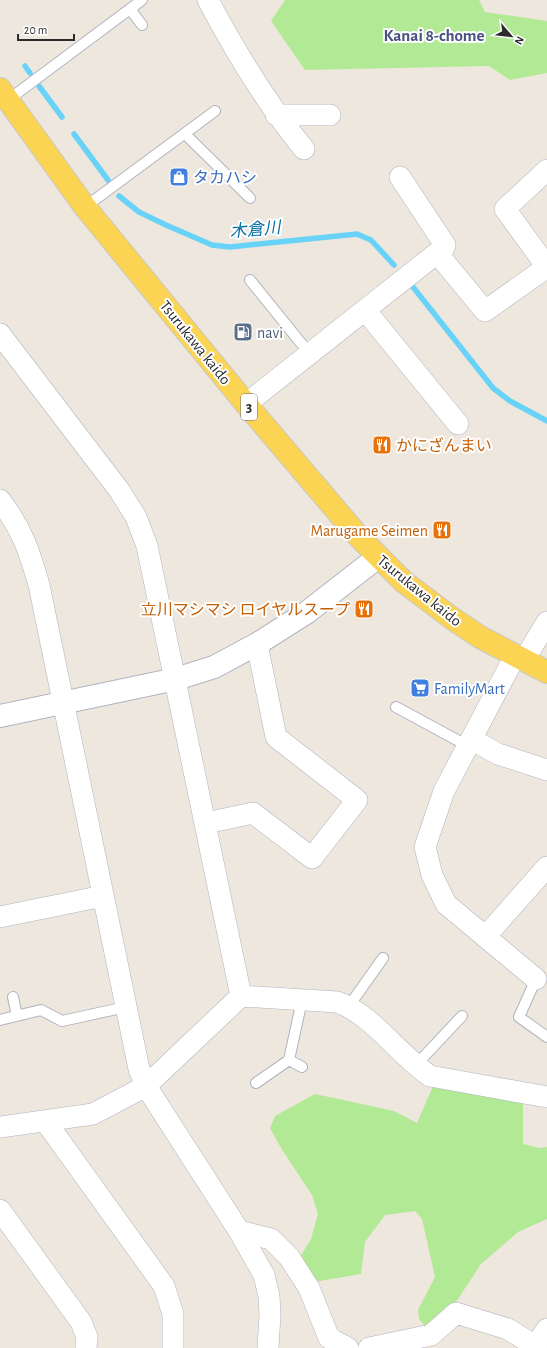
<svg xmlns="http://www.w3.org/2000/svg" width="547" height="1348" font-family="'Alegreya Sans','Noto Sans JP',sans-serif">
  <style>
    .green { fill: #b2e995 }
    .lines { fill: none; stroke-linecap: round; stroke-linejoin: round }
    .stream { stroke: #68d2f8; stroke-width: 5.5 }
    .lane-casing { stroke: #b1b3c0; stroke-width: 12 }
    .street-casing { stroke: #b1b3c0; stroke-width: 22 }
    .secondary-casing { stroke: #b1b3c0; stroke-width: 24 }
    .primary-casing { stroke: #c8c8c8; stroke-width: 24 }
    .lane { stroke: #fff; stroke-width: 10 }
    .street { stroke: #fff; stroke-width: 21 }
    .secondary { stroke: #fff; stroke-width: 22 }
    .primary { stroke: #fbd454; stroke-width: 22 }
    .labels { text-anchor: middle; stroke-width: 4; stroke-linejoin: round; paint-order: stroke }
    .shield { fill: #fff; stroke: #6b6b6b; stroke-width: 1 }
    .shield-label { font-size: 15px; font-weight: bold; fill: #2b2b2b }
    .shop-label { font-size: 16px; fill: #366cbe; stroke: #fff; text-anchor: start }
    .service-label { font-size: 16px; fill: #4e5e75; stroke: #fff; text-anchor: start }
    .street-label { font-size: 16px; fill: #2b2b2b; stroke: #fff }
    .food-label { font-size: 16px; fill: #c56008; stroke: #fff; text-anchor: end }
    .neighbourhood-label { font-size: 17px; font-weight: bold; fill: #485280; stroke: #fff }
    .water-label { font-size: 17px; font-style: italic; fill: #036fa8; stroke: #fff }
  </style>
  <rect width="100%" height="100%" fill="#eee7dd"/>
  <!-- green -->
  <path class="green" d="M285,0H479L485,12L547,21V73L510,80L489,66L305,70L271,21Z
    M433,1086L523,1102V1144L539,1148L547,1147V1219L518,1232L481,1264L456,1302L426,1327L419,1319L418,1310L435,1277L422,1219L415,1211L385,1215L365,1242L361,1274L314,1282L300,1257L311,1239L318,1214L312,1195L281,1148L270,1128L275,1116L315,1094L394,1111L417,1123Z"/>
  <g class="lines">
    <!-- stream -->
    <path class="stream" d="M25,66L30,73
      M39,86L62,117
      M74,134L108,180
      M119,196L139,212L166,225L212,245L230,247L357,234L371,240L394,265
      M413,287L493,388L510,401L547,421"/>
    <!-- lane casing -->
    <g class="lane-casing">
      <path id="lane" d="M130,9L142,25
        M8,100L142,0
        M185,134L250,198
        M85,207L215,111
        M250,280L309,353
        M396,707L468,746
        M536,979L519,1017L547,1037
        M13,997L17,1016
        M349,1006L383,958
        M0,1020L41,1010L62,1021L126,1007
        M289,1060L302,1067
        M415,1066L462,1016
        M256,1083L289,1060L302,1000"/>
    </g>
    <!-- street casing -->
    <g class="street-casing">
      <path id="street" d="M208,0C236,53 266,103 304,149
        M276,115H330
        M400,177L445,245L440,257
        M365,310L458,424
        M0,334L119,490L136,517L147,546L241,996L146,1086L93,1114L0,1127
        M246,404L437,253L485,311L547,267L505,209L547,170
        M0,500C22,529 29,550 39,585L139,1069L146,1086L239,1231L264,1275L269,1296L270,1315L268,1348
        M515,656L444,791L425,847L432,875L446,904L536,979
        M524,660L547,622
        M471,739L498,754L547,770
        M206,823L253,813L312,858L357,800L276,737L257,644
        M0,917L103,896
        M485,937L547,867
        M241,996L337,1002C372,1014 399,1055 430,1076L547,1097
        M46,1122L164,1286L173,1314V1348
        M0,1210L81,1322L87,1337L86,1348
        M239,1231L271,1239L289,1257L309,1288L329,1338L348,1348
        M369,1348L431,1335L456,1313L508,1329L535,1346
        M534,1348L547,1329"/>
    </g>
    <!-- secondary casing -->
    <g class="secondary-casing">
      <path id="secondary" d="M0,716L176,679L214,667L257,644L306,613L378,557"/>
    </g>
    <!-- primary casing -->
    <g class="primary-casing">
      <path id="primary" d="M0,89L85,207L246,404L359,537L404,582L453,619L480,637L547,672"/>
    </g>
    <!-- lane -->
    <use href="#lane" class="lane"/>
    <!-- street -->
    <use href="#street" class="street"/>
    <!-- secondary -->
    <use href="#secondary" class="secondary"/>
    <!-- primary -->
    <use href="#primary" class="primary"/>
  </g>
  <!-- icons -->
  <defs>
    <g id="shop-square" transform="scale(1)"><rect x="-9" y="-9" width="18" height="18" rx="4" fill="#3f7fe0" stroke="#fff"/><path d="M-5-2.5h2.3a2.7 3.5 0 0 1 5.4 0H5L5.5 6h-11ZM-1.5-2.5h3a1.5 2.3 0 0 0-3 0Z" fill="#fff"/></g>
    <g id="fuel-square" transform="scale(1)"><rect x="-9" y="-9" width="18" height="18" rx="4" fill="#5c6f8a" stroke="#fff"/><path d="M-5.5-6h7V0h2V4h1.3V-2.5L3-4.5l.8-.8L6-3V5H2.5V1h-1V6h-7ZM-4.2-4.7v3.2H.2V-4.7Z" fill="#fff"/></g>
    <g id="restaurant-square" transform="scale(1)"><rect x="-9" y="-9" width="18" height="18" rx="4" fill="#e8710a" stroke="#fff"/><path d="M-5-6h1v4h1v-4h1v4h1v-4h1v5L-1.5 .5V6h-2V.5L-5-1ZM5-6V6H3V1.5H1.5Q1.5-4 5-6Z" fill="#fff"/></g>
    <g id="supermarket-square" transform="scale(1)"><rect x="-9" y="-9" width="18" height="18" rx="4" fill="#3f7fe0" stroke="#fff"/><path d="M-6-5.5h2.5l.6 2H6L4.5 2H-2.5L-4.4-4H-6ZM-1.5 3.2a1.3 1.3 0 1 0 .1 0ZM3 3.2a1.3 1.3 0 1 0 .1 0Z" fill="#fff"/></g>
  </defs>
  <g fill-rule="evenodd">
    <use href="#shop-square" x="179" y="177"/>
    <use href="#fuel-square" x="243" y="332"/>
    <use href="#restaurant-square" x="382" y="445"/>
    <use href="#restaurant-square" x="442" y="530"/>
    <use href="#restaurant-square" x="364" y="609"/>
    <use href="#supermarket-square" x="420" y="688"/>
  </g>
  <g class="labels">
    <!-- shield labels -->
    <rect class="shield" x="241" y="394" width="16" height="26" rx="3"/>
    <g class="shield-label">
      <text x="249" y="412">3</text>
    </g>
    <!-- shop labels -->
    <g class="shop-label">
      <text x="193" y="183">タカハシ</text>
      <text x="434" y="694">FamilyMart</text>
    </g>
    <!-- service labels -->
    <g class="service-label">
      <text x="257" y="338">navi</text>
    </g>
    <!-- street labels -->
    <g class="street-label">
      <text transform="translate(196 342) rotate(51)" y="6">Tsurukawa kaido</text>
      <text transform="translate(420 590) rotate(39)" y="6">Tsurukawa kaido</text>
    </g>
    <!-- food labels -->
    <g class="food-label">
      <text x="396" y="451" text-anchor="start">かにざんまい</text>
      <text x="428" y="536">Marugame Seimen</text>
      <text x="350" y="615">立川マシマシ ロイヤルスープ</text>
    </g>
    <!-- neighbourhood labels -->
    <g class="neighbourhood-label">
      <text x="434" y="41">Kanai 8-chome</text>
    </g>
    <!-- water labels -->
    <g class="water-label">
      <text transform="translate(255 229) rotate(-5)" y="6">木倉川</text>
    </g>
  </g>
  <!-- north arrow -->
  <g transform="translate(511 36) rotate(118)" stroke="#ffffff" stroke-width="3" paint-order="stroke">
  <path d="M0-3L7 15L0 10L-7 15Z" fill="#2b2b2b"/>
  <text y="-6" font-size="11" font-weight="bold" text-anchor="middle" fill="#2b2b2b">N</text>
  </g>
  <!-- scale -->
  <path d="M18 34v6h56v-6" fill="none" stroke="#2b2b2b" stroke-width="2"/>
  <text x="24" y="34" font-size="12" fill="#2b2b2b" stroke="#ffffff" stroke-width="3" paint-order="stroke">20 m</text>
</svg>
